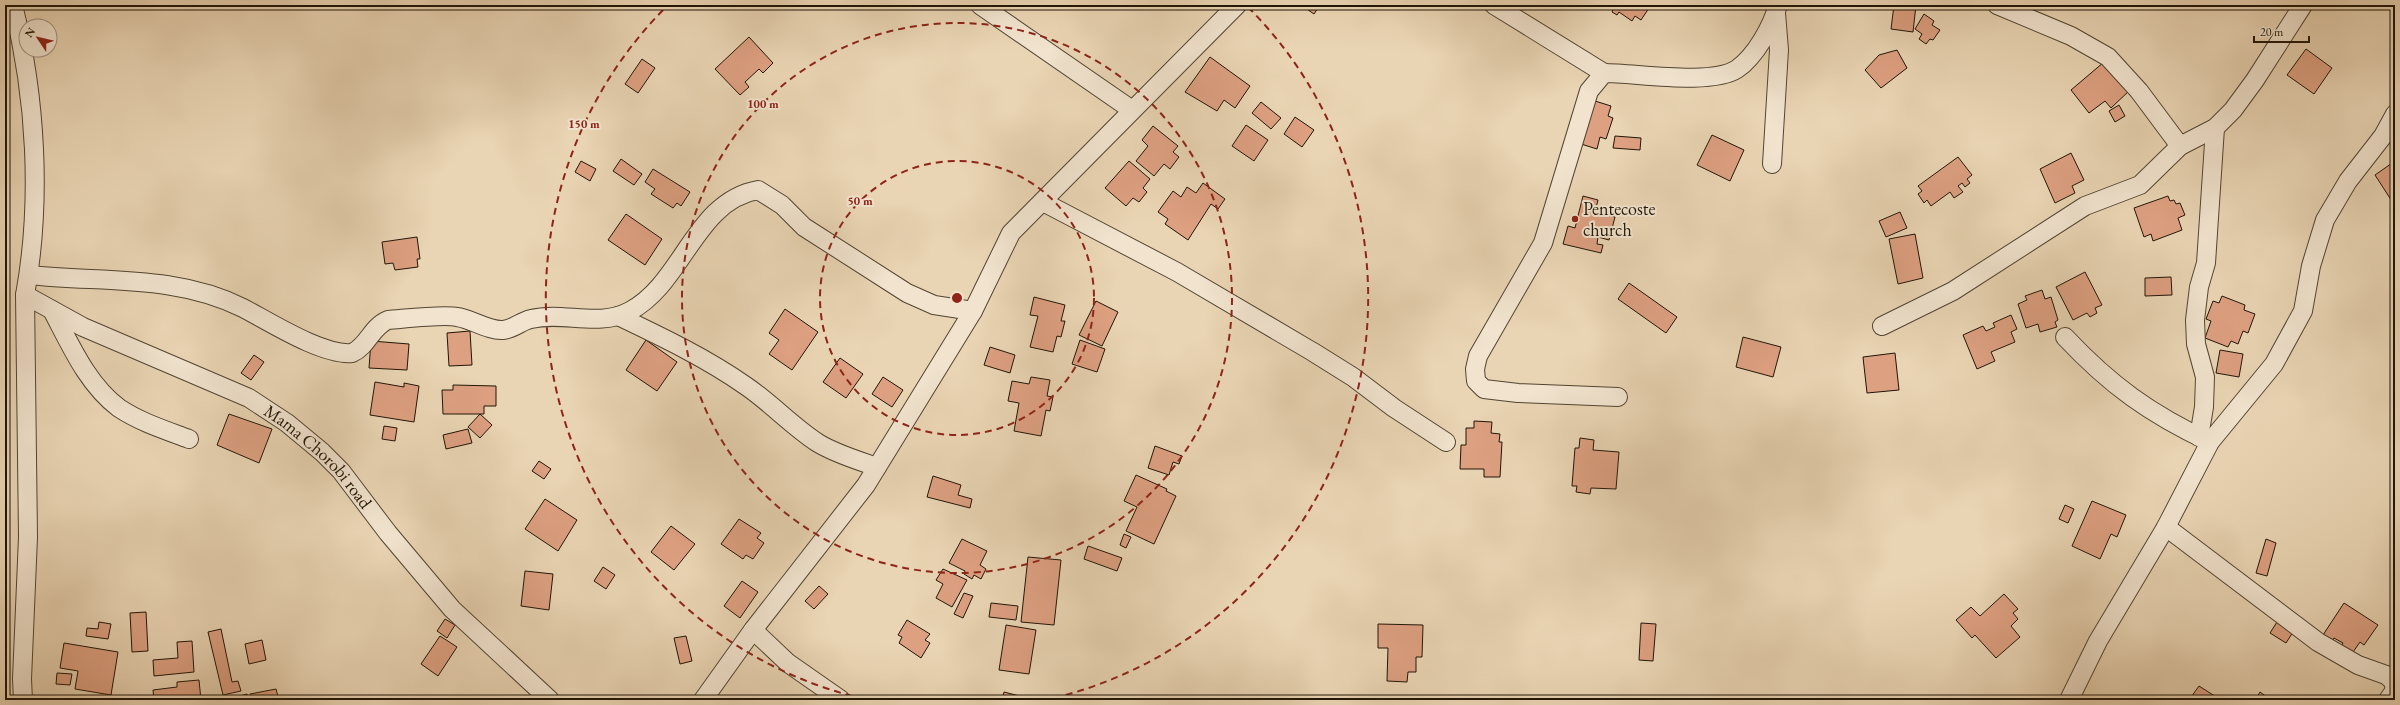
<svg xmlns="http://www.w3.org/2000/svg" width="2400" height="705" font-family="'EB Garamond',serif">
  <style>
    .building { fill: #dda081; stroke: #201507 }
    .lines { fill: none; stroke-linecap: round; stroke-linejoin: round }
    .street-casing { stroke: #524532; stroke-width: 20 }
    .street { stroke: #f1e3ce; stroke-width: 18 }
    .ring { fill: none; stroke: #8f2418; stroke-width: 2; stroke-dasharray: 7 5 }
    .poi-dot { fill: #8f2418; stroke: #f1e3ce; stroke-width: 1.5 }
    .labels { text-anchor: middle; stroke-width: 4; stroke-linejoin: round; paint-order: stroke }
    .poi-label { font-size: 18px; fill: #201507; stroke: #f1e3ce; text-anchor: start }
    .street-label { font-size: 18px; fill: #201507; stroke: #f1e3ce }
    .centre { fill: #8f2418; stroke: #f1e3ce; stroke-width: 2 }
    .ring-label { font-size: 12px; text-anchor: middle; font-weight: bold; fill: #8f2418; stroke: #f1e3ce; stroke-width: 4; stroke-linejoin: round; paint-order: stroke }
  </style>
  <rect width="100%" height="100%" fill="#e9d4b3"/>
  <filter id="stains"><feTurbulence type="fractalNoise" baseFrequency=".005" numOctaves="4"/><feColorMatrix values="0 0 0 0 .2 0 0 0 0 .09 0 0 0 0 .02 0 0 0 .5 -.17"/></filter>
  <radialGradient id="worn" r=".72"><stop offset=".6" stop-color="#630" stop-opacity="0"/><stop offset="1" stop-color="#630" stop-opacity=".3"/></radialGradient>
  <!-- building -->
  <path class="building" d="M1301,5H1320L1314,14Z
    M1615,5H1651L1641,20L1635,16L1632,21L1619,12L1617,15L1612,12Z
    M1894,5H1916L1913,32L1891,29Z
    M1924,14L1934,21L1932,25L1940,30L1933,40L1930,39L1926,44L1919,39L1922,34L1915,29Z
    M749,37L773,63L763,73L759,69L745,82L749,87L740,95L715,69Z
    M2306,49L2332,68L2314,94L2287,75Z
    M1897,50L1907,68L1881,88L1865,70L1879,55Z
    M1210,57L1250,86L1235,108L1224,100L1217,111L1185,92Z
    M642,59L655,68L638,93L625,84Z
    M2104,62L2130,90L2111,108L2105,101L2089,113L2071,90Z
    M1595,101L1611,106L1608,116L1613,118L1606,139L1600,137L1597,149L1581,144Z
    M1261,102L1281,118L1271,129L1252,113Z
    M2119,105L2125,116L2115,122L2109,111Z
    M1295,117L1314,130L1302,147L1284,134Z
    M1246,125L1268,140L1254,161L1232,146Z
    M1153,126L1178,146L1173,152L1179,157L1170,169L1164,164L1154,176L1136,161L1148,146L1142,140Z
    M1712,135L1744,150L1730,181L1697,165Z
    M1615,136L1641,138L1640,150L1613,148Z
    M2071,153L2084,180L2072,186L2075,193L2055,203L2040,169Z
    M1958,157L1972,175L1967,179L1970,183L1965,187L1962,183L1958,186L1963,192L1954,198L1950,192L1931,206L1927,200L1924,203L1918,194L1922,191L1918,186Z
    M621,159L642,174L634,185L613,171Z
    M581,161L596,169L590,181L575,172Z
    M1129,161L1150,179L1143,188L1147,192L1139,202L1133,198L1126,206L1105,188Z
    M2395,161V206L2375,175Z
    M653,169L690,192L681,206L677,203L673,208L651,194L655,189L645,182Z
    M1203,183L1225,199L1218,209L1211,204L1188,240L1165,224L1168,219L1158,212L1173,191L1181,197L1187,187L1196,193Z
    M1583,196L1598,200L1595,212L1615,217L1609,240L1598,237L1597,244L1603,245L1601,253L1563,244L1568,226L1575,228Z
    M2168,196L2170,201L2174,200L2176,204L2180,203L2185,215L2178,218L2182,230L2153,241L2151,234L2144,237L2134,208Z
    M1900,212L1907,228L1886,237L1879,221Z
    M626,214L662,239L645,265L608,240Z
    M1915,234L1923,278L1898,284L1889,239Z
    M417,237L420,259H417L418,267L395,270L393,263L385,264L382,242Z
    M2085,272L2102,305L2095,308L2097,313L2090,317L2087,313L2073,320L2056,287Z
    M2171,277L2172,295L2145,296V278Z
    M1629,283L1677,317L1666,333L1618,299Z
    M2042,290L2045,299L2051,297L2058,320L2055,322L2057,327L2040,332L2038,324L2026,328L2018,304L2027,300L2025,296Z
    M2222,296L2245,305L2244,310L2255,314L2248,333L2243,331L2238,344L2231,341L2228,347L2205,338L2211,321L2206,319L2213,301L2219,303Z
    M1034,297L1065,305L1061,321H1065L1061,337L1057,336L1053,352L1030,347L1038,316L1030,315Z
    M1096,301L1118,312L1102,346L1079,335Z
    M785,309L818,332L792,370L769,354L779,340L769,333Z
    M2011,315L2017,329L2011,332L2015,342L1991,352L1995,361L1977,369L1963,335L1983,326L1986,331L1995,327L1993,323Z
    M470,331L472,365L449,366L447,333Z
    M1743,337L1781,347L1773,377L1736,367Z
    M646,340L677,362L657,391L626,370Z
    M1080,340L1105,349L1097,372L1072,364Z
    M371,341L409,344L407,370L369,368Z
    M990,347L1015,355L1010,373L984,365Z
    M2220,350L2243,354L2239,377L2216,373Z
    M1895,353L1899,390L1867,393L1863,357Z
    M254,355L264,362L251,380L241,373Z
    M840,358L863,374L846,398L823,382Z
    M883,377L903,390L892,407L872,394Z
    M1031,377L1050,380L1047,396L1053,397L1050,411L1046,410L1041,436L1014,431L1019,403L1008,401L1012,381L1029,384Z
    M375,382L404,387V383L419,386L414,422L370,415Z
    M453,385L496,386V406H484V414H443L442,390H453Z
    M229,414L272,429L259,463L217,445Z
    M480,414L492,425L480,438L468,427Z
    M1474,421L1492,422L1491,433L1500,434L1499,442H1502L1500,477H1484V469H1460L1461,445H1466V428H1474Z
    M384,426L397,428L395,441L382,439Z
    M468,429L472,443L446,449L443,435Z
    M1580,438L1594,440L1593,450L1619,452L1616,489L1591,488L1590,494L1576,492L1577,486H1572L1575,448H1579Z
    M1155,446L1182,456L1179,464L1173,462L1169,475L1148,468Z
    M539,461L551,469L544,479L532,471Z
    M1136,475L1167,489L1166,491L1176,496L1154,544L1126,531L1137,507L1124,501Z
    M933,476L961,485L958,495L972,499L970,508L927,497Z
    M545,499L577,520L558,551L525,529Z
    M2092,501L2126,515L2117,537L2111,534L2100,559L2072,546Z
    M2065,505L2074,509L2068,523L2059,519Z
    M739,519L761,533L757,538L764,543L753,559L746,555L743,559L721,544Z
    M671,526L695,544L674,570L651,552Z
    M1124,534L1131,537L1126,548L1120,545Z
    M962,539L987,551L980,565L986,569L981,579L974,575L972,579L964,574L965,571L949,563Z
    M2266,539L2276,543L2267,576L2256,573Z
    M1088,546L1122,558L1117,571L1084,559Z
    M1028,557L1061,560L1054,625L1021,622Z
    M603,567L615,575L606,589L594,581Z
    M943,569L967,580L952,607L936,598L943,584L936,580Z
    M525,571L553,574L549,610L521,606Z
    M742,581L758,592L740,618L724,606Z
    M819,586L828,594L814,609L805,601Z
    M964,593L973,596L963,618L954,614Z
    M2004,594L2018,609L2013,613L2018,619L2011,626L2020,637L1996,658L1975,635L1972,638L1956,620L1971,607L1980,616Z
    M991,603L1018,606L1016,620L989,617Z
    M2344,603L2378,625L2364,645L2360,642L2351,655L2340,648L2343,643L2334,638L2332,641L2323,635Z
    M146,612L148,651L132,652L130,613Z
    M445,619L455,625L447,638L437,631Z
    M907,620L930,634L925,640L930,643L921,658L899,643L902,637L898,635Z
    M99,622L111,624L108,639L86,636L87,628L98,629Z
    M2277,622L2293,632L2286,643L2270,633Z
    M1641,623L1656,624L1653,661L1639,660Z
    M1378,624L1423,625L1422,657H1416V672H1408L1407,682L1387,681L1388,648H1378Z
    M1006,625L1036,630L1029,674L999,670Z
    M221,629L232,682L238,681L241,691L223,695L208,632Z
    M440,636L457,647L438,676L421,664Z
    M686,636L692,661L680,664L674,638Z
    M262,640L266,660L249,664L245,644Z
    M192,641L194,672L154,676L153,660L178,658L177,642Z
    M64,643L118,652L111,695L75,689L78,671L60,668Z
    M57,673L72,674L70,685L56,684Z
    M199,680L201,700H154L153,690L177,687V682Z
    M2199,686L2221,700H2189Z
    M276,689L279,700H252L250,694Z
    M1004,692L1035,700H1002Z
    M2260,692L2271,700H2255Z
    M247,694L249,700H225Z"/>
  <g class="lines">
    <!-- street casing -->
    <g class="street-casing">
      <g id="street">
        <path d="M13,5C36,97 42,201 25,295L28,537L22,679L23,700"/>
        <path d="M980,5L1132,110"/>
        <path d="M1494,5L1604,73"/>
        <path d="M1997,5L2071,36L2108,57L2139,91L2180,146"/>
        <path d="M1772,164L1779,50L1776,13"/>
        <path d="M1043,202L1177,272L1313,352L1353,377L1394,408L1446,442"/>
        <path d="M29,275C101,283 175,274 243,308C270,322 323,356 352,353C368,346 371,327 388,320C403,319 443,314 457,317C472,319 488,331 503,330C514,329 521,321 531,319C564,311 598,328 630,311C683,283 695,201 758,190L782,205L804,227L907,293L934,305L973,311"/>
        <path id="s1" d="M25,295L83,327L249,398L287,423L322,452L341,471L388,533L452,609L550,700"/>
        <path d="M52,310C70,344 87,384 119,408C140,422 165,430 189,439"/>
        <path d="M618,316C662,337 706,358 746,386C771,403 793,427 818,443C836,454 857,460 877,467"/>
        <path d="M1882,326L1953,291L2085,206L2140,185L2180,146L2215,128L2233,110L2255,80L2303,5"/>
        <path d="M2065,337C2110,385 2150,414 2210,442"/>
        <path d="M1618,397L1518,393L1484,389L1476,381L1475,369L1478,356L1543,243L1589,91L1604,73C1637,73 1711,86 1737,69C1756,56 1772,26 1778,5"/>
        <path d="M2199,437L2204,407L2205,377L2196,344L2195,320L2199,287L2206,263L2215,128"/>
        <path d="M2166,527L2318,642L2358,665L2386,675L2393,681L2395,690L2388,700"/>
        <path d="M753,630L788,663L841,700"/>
        <path d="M703,700L753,630L866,485L973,311L1011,233L1237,5"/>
        <path d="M2069,700L2098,641L2166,527L2210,442L2274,364L2303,311L2311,266L2325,220L2348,181L2383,136L2395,114"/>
      </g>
    </g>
    <!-- street -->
    <use href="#street" class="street"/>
  </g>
  <!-- distance rings -->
  <g class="ring">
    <circle cx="957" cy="298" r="137"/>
    <circle cx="957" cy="298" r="275"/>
    <path d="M864 699A412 412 0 0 1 666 7M1248 7A412 412 0 0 1 1050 699"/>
  </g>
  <!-- markers -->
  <circle class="poi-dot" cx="1575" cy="219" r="4"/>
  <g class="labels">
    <!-- poi labels -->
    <g class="poi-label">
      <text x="1583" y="215">Pentecoste<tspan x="1583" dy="21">church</tspan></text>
    </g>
    <!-- street labels -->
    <g class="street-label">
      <text dy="6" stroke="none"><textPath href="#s1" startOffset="338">Mama Chorobi road</textPath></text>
    </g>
  </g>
  <circle cx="957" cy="298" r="6" class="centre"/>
  <g class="ring-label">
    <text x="763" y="108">100 m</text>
    <text x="584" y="128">150 m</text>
    <text x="860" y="205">50 m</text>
  </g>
  <!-- margin -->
  <rect width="2400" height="705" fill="none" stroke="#e9d4b3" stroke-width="20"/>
  <rect x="6" y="6" width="2388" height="693" fill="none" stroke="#201507" stroke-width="2"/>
  <rect x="10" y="10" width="2380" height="685" fill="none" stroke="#201507"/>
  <!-- north arrow -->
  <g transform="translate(38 38) rotate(305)"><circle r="19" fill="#f1e3ce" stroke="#9d917e"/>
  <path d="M0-3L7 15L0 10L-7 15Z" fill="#8f2418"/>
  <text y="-6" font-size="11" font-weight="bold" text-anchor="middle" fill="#201507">N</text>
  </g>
  <!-- scale -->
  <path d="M2254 36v6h55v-6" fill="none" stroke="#201507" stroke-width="2"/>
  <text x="2260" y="36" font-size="12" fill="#201507" stroke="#f1e3ce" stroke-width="3" paint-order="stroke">20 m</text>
  <rect width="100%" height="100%" filter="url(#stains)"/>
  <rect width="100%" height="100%" fill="url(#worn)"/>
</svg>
